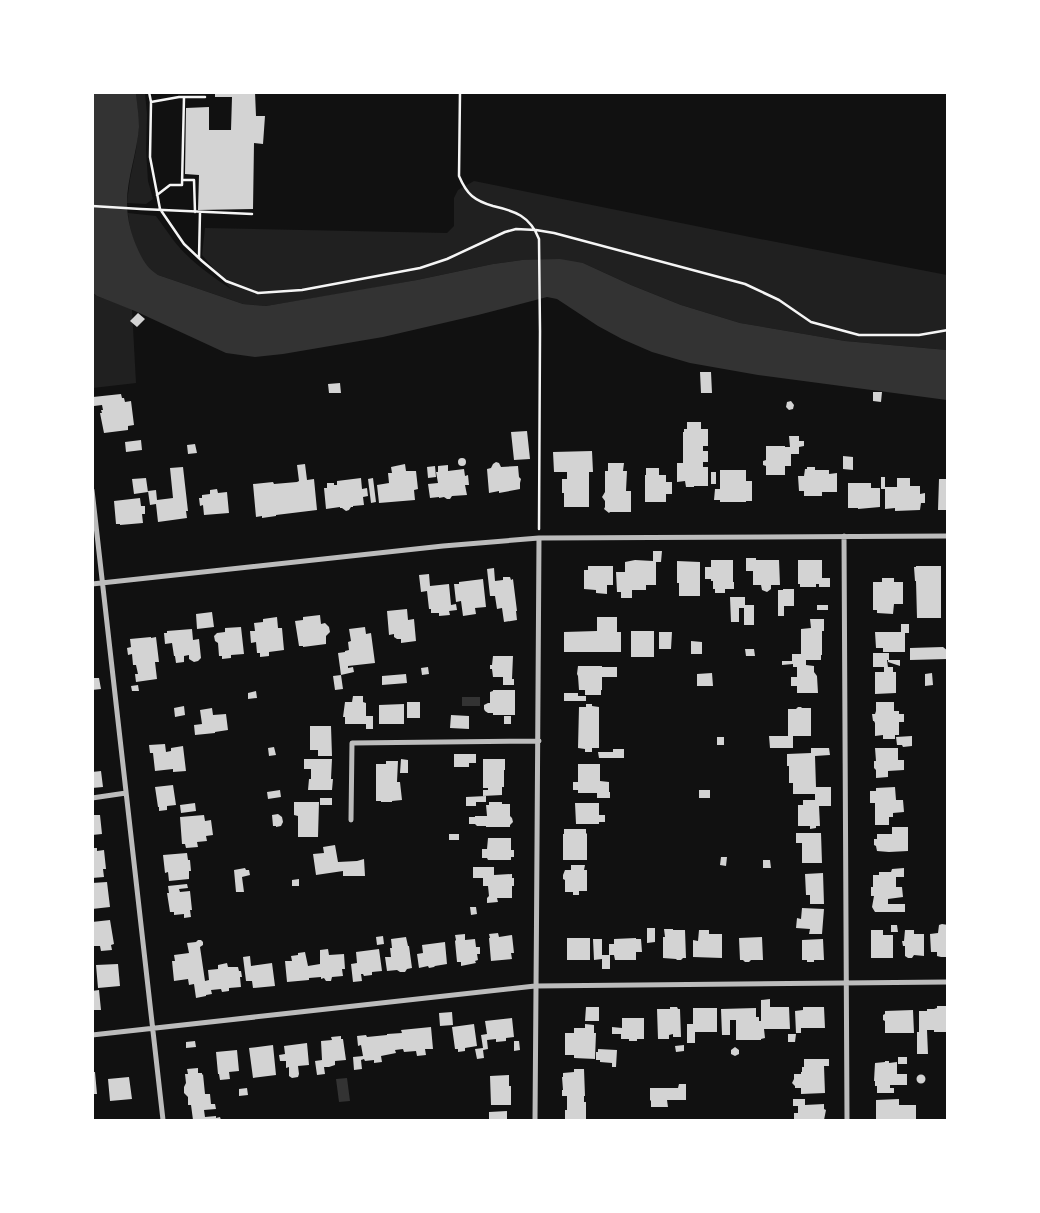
<svg xmlns="http://www.w3.org/2000/svg" width="1040" height="1213" font-family="'Work Sans',sans-serif">
  <style>
    .green { fill: #202020 }
    .water { fill: #333 }
    .building { fill: #d3d3d3 }
    .lines { fill: none; stroke-linecap: round; stroke-linejoin: round }
    .path { stroke: #f5f5f5; stroke-width: 2.5 }
    .minor { stroke: #bcbcbc; stroke-width: 5 }
  </style>
  <rect width="100%" height="100%" fill="#111"/>
  <!-- green -->
  <path class="green" d="M136,93H145L147,114L146,150L148,181L153,199L146,204L127,203L130,179L136,150L139,125Z
    M474,181L750,237L947,275V350L845,341L740,323L681,305L631,285L583,263L522,260L493,264L417,280L351,292L266,306L243,304L158,275C153,273 149,270 145,265C136,252 129,229 128,213L156,216C162,224 168,233 174,241C190,261 210,275 231,289L202,255L205,228L447,233L454,226V198L458,190Z
    M92,293L97,296L132,309L136,383L93,388Z"/>
  <!-- water -->
  <path class="water" d="M93,93H136C137,104 139,116 139,127C137,153 127,178 127,203C127,220 132,237 139,252C144,262 148,269 158,275L243,304L266,306L417,280L493,264L522,260L560,259L583,263L631,285L681,305L740,323L845,341L947,350V400L758,375L690,363L652,352L622,339L598,326L557,299L547,297L478,315L383,337L283,354L255,357L226,353L135,311L97,296L93,293Z
    M462,697H480V706H462Z
    M347,1078L350,1101L339,1102L336,1079Z"/>
  <!-- building -->
  <path class="building" d="M215,92H255L256,116H265L263,144L254,143L253,209L198,210L199,175L185,174L186,108L209,107V130H231L232,97H215Z
    M138,313L145,319L137,327L130,321Z
    M700,372H711L712,393H701Z
    M340,383L341,393H329L328,384Z
    M873,392H882L881,402L873,401Z
    M121,394L122,398H124L125,402L131,401L134,425L128,426V430L104,433L100,413H102L101,410H103L102,405L94,406L93,397Z
    M791,401L794,405L793,409L789,410L786,407L787,402Z
    M687,422H701V429H708V446H703V451H708V462H703V467H708V486H694V487H686L685,481L677,482V463H683V432H684V429H687Z
    M527,431L530,459L514,460L511,432Z
    M789,436H799V441H804V446L799,447V454H791V466H785V475H766V466L763,465V461L766,460V446H785V447H790Z
    M141,440L142,450L126,452L125,442Z
    M195,444L197,453L188,454L187,445Z
    M592,451L593,472H589V507H564V493H562V479H567V472H554L553,452Z
    M843,456L853,457V470L843,469Z
    M458 462a4 4 0 1 1 8 0a4 4 0 1 1-8 0Z
    M496,462L499,463L501,467L518,466L519,477L521,479L520,483V489L499,493V491L489,493L487,469L491,468L493,464Z
    M608,463H624L623,471H627L626,491H631V512H610L609,513L604,509L605,507V501L602,497L605,492V471H608Z
    M305,464L307,480L314,479L317,510L276,515V516L262,518V516L256,517L253,484L273,482L274,484L297,482L299,481L297,465Z
    M405,464L406,471H416L418,489L414,490L415,500L379,503L377,485L389,483L388,473H392L391,467Z
    M448,465V471L464,469L465,476L468,475L469,485H465L467,495L452,496L450,499H447L444,497L439,498V497L430,498L428,484L438,483L436,472H438V466Z
    M435,466L436,477L428,478L427,467Z
    M183,467L188,511H186L187,518L158,522L156,504L150,505L148,491L156,490L157,500L173,498L170,468Z
    M807,467H815V470H829V474L837,473V492H822V496H804V491H799L798,476H804L805,469H807Z
    M646,468H659V475H666V482H672V494H666V502H645V475H646Z
    M720,470H746V481H752V501H746V502H720V500H714L715,489H720Z
    M711,472H716V484H711Z
    M881,477H885V487H897V478H910V486H920V494L925,493V503H921L920,510L895,511V508L885,509V489H881Z
    M146,478L148,492L134,494L132,479Z
    M361,478L362,489L367,488L368,496L363,497L364,505L353,506V507H351L349,510L346,511L342,508H340V507L326,509L324,488H327V483H334V485H337V481Z
    M373,478L376,502L371,503L368,479Z
    M939,479H948V510H938Z
    M848,483H871V488H880V507L858,509V508H848Z
    M217,489L218,493L227,492L229,513L204,515L203,505L200,506L199,498H202V495L210,494V490Z
    M140,498L141,506H145V514H142L143,523L120,525V524H116L114,501Z
    M653,551H662L661,562H656V585H646V590H632V598H621V592H617L616,572H625V562L635,560L653,561Z
    M746,558H756V560H779L780,585H771V589L767,592L762,590L761,585H753V571H746Z
    M711,560H733V582H734V589H725V593H715V589H713V581H711V579H705V567H711Z
    M798,560H822V578H830V587H819V584H816V587H800V584H798Z
    M677,561L700,562V596H679V583H677Z
    M588,566H613V585H607V594L596,593V590L584,589V570H588Z
    M916,566H941V618H917L916,581H915L914,567H916Z
    M494,568L495,581L503,580V577H510L511,580L513,579L517,611H516L517,620L504,622L502,608L497,609L495,596H490L487,569Z
    M429,574L430,586L449,584L451,605L456,604L457,610L449,611L450,615L439,616V613H431V609H429L427,591L421,592L419,575Z
    M882,578H894V582H903V604H894L893,614L877,613V610H873V582H882Z
    M483,579L486,607L475,608L476,614L463,616L461,601L456,602L454,584H459V582Z
    M783,589H794V606H784V616H778V590H783Z
    M730,597H745V605H754V625H744V608H739V622H731Z
    M817,605H828V610H817Z
    M407,609L408,620L414,619L416,641L401,643V639H397L394,637V634L389,635L387,611Z
    M212,612L214,627L197,629L196,614Z
    M320,615L321,624L325,623L329,627L330,632L326,636V644L303,647V646H299L295,621L303,620V617Z
    M277,617L278,628H282L284,650L269,652V656L260,657V653H257L256,642L251,643L250,631H255L254,623L263,622V619Z
    M597,617H617V632H621V652H564V632L597,631Z
    M810,619H824V631H822V655H821V660H806V665L814,666V672L817,676L818,693H797V686H791V677H797V667H793V664L782,665V661H792V654H801V629L811,628Z
    M901,624H909V633H905V652H883V648H876L875,632H901Z
    M241,627L244,654L231,655V658L222,659V656H219L218,643L215,641L214,636L217,633L225,632V628Z
    M365,627L366,634L371,633L375,663L348,666V668L353,667L354,672L341,675L338,653L345,652V651L349,650L348,642L351,641L349,629Z
    M192,629L193,640L199,639L201,658L198,661L194,662L189,659V655L184,656V662L176,663L175,656H174L172,643L165,644L164,633H167V631Z
    M631,631H654V657H631Z
    M659,632H672L671,649H659Z
    M151,637V638L156,637L159,662H155L157,679L136,682L135,674H138L136,665H133L132,654L128,655L127,648L131,647L130,639Z
    M691,641L702,642V654H691Z
    M943,647L948,651V659L910,660V648Z
    M745,649H754L755,656H746Z
    M873,653H889V660H900V666L888,662V660H887L888,667H893V672H896V693L875,694V672H884V667H873Z
    M493,656H513L512,679H514V685H503V677H493L492,669H490V665H492Z
    M578,666H602V667H607H606H617V677H602V690H601V695H585V690H579L578,676L577,674Z
    M428,667L429,674L422,675L421,668Z
    M712,673L713,686H697V674Z
    M932,673L933,685L925,686V674Z
    M406,674L407,683L382,685V676Z
    M341,675L343,689L335,690L333,676Z
    M92,678H99L101,689L92,690Z
    M138,685L139,691H132L131,686Z
    M493,690H515V715H493V713H488L485,711L484,709V705L488,703H490V692L493,691Z
    M256,691L257,698L248,699V693Z
    M564,693H578V696H586V701H564Z
    M353,696H363V702L366,703V716H373V729H366V724H345V717H343L345,702H352Z
    M407,702H420V718H407Z
    M876,702H894V711H899V714H904V722H899V735H895V739H883V735L875,736V723L874,721H873L872,714H875L876,711Z
    M404,704V724H379V705Z
    M586,704H592V706L599,707V748H592V752H585V749L578,748L579,707H586Z
    M184,706L185,715L175,717L174,708Z
    M798,707H801L802,708H811V736H793V748H770L769,736H788V709H796Z
    M212,708L213,715L226,714L228,730L215,732V733L195,735L194,725L202,724L200,710Z
    M451,715L469,716V729L450,728Z
    M504,716H511V724H504Z
    M310,726H331L332,756H318V750H310Z
    M912,736V746L903,747L902,745H897L896,737Z
    M717,737H724V745H717Z
    M165,744L166,752L171,751V748L183,746L186,771L173,772V769L155,771L153,753H150L149,745Z
    M274,747L276,755L269,756L268,748Z
    M811,748H829L830,755L815,756L816,787H831V806H819L820,826H816V828L810,829V826H798V805H803V800H815V794H793V783H789V766H787V754L811,753Z
    M875,748H898V760H904V770L888,771V777L876,778V770L874,768V761H876Z
    M613,749H624V758H599L598,752H613Z
    M454,754H476V763H469V767H454Z
    M304,759H332L331,779H333L332,790H308L309,779H311V769H304Z
    M401,759L408,760V773H400Z
    M483,759H505V770H504V787H502V795L483,796V790H488V788H483Z
    M386,761H398L397,782H400L402,800L392,801V802H381V801H376V764H386Z
    M578,764H600V781L609,782V792H606H610V798H597V793H578V790H573V782H578Z
    M101,771L103,787L92,788V772Z
    M173,785L176,805L167,806V810L159,811V807H158L155,787Z
    M895,787L896,800H903L904,812L893,813V817H889V825H875V803H870V791H876V788Z
    M280,790L281,797L268,799L267,792Z
    M699,790H710V798H699Z
    M486,796V802H476V806H466V797Z
    M320,798H332V805H320Z
    M294,802H319L318,837H298V816L294,815Z
    M489,802H502V804H510V816L512,818L513,822L510,825V827H486V826H477L475,824H469V817H475V816H487L486,805H489Z
    M195,803L196,811L181,813L180,805Z
    M575,803H599V815H605V822H599V824H576Z
    M92,810H94V815H100L102,834L92,835Z
    M278,814L282,817L283,822L281,826L276,827V826H273L272,815Z
    M204,815L205,821L211,820L213,835L206,836L207,841L197,842L198,847L186,848L185,844H182L180,817Z
    M892,827H908V851L889,852L877,851L876,846L874,845V839H877V834H892Z
    M564,829H586V834L587,833V860H563V834H564Z
    M796,833H821L822,863H802V843H796Z
    M449,834H459V840H449Z
    M488,838H511V850H514V857H511V860H488L487,858H482V849H487Z
    M335,845L338,862L357,861L364,859L365,876H343V871L316,875L313,854L324,853L323,847Z
    M92,848H97V851L104,850L106,869H103L104,877L92,878Z
    M187,853L188,860H190L191,871H189V879L169,881L168,872L165,873L163,855Z
    M721,857H727L726,866L720,865Z
    M763,860H770L771,868H763Z
    M571,865H585L584,870H587V891H579V895H573V892H565V880L563,879V875L565,870H571Z
    M473,867H494V875L512,874V878H514V886H512V898H497L498,902L487,903V898L489,896L488,886H483V878H473Z
    M245,868L246,870H249L250,875L242,877L244,892H236L234,870Z
    M904,868V877H896V887H902L903,897L888,899V904H905V912H875L872,907L874,896H871V887H873V875H879V872H891L892,869Z
    M823,873L824,904H810V895H806L805,874Z
    M299,879V886H292V880Z
    M107,882L110,907L92,909V883Z
    M187,884L188,888L179,889L180,892L190,891L192,910H190L191,917L184,918V914L174,915V912H170L167,893H169L168,886Z
    M470,907H476L477,914L471,915Z
    M802,908L824,909L822,934H809L810,929L796,928L797,918L801,919Z
    M110,920L114,944L111,945L112,950L101,951L100,946H92V922Z
    M942,924L948,925V957H941L937,956V952H931L930,934L938,933L939,925Z
    M891,925H897L898,932H891Z
    M647,928H655V942L647,943Z
    M664,929H673V930H685L686,958H683L681,960H677L676,959L663,958V937H665Z
    M699,930H709V934H722V958L693,957V940L698,941Z
    M871,930H883V935H893V958H871Z
    M905,930H914V934H924V956L914,955L912,958H908L905,956V946H903L902,941H904Z
    M498,933L499,937L512,935L514,953H511L512,959L491,961L489,938H490L489,934Z
    M465,934V940L475,939L476,947H480V954H477L478,960L475,961L476,963L461,966V962H457L455,941L456,940L455,935Z
    M383,936L384,944L377,945L376,937Z
    M406,937L408,946H409L412,968L407,969L405,972H400L397,970L387,971L385,957H391L390,948H392L391,939Z
    M762,937L763,960H751L749,962H745L743,960H740L739,938Z
    M567,938H590V960H567Z
    M636,938V939H641L642,952H636V960H615L614,955H609V944H614V939Z
    M593,939H602V955H610V969H602V959L594,960Z
    M823,939L824,960H814V962H807V960H802V940Z
    M198,940H201L203,942V945L200,947L205,981L209,980L208,970L218,969V965L227,963L228,967H238L239,971H241L242,977H240L241,987L229,988V991L222,992L221,989L211,990L212,994L206,995V996L196,998L194,984L189,985L188,979L174,981L172,961H175L174,955L189,953L187,943L196,942Z
    M445,942L447,964L435,966L434,967L429,968L428,966L419,968L417,954L423,953L422,945Z
    M328,949L329,955L344,954L345,969H342L343,976L332,977L331,981H326L324,978L321,979V977L309,978V980L287,982L285,961H292L291,956L298,955V953L305,952L308,966L320,964V950Z
    M379,949L382,971L372,972V975L364,976L363,974H361L362,981L353,982L351,964L357,963L356,952Z
    M250,956L251,966L272,963L275,986L253,988L252,981H246L243,957Z
    M118,964L120,986L98,988L96,965Z
    M99,990L101,1010H92V991Z
    M770,999V1007H789L790,1029H764L765,1038L761,1039V1040H736V1020H730V1035H722L721,1009L756,1008V1017H759V1021H761V1000Z
    M937,1006H946V1008H948V1032H934V1030H927L928,1054H917V1032H919V1011H927V1009H934L937,1008Z
    M586,1007H599V1021H585Z
    M670,1007H677L678,1009H680L681,1037H673V1034L669,1035V1039H658L657,1009H670Z
    M803,1007H824L825,1028H801V1033H796L795,1011L803,1010Z
    M693,1008H717V1032H695V1043H687V1024H693Z
    M913,1010L914,1033H885V1021L883,1020V1015L885,1014V1011Z
    M452,1012L453,1025L440,1026L439,1013Z
    M512,1018L514,1037L506,1038V1041L496,1042V1039L487,1040L488,1049L483,1050L484,1058L477,1059L475,1049L483,1048L481,1035L487,1034L485,1021Z
    M622,1018H644V1039H637V1041H629V1039H621V1034H612V1027L622,1028Z
    M474,1024L477,1046L465,1048V1051L458,1052V1049H455L452,1027Z
    M585,1024L594,1025V1033H596L595,1059L574,1058V1055H565V1033H574V1028H585Z
    M431,1027L433,1049H425L426,1055L417,1056L416,1051L404,1052L403,1049L395,1050L396,1053L381,1056L382,1062L374,1063V1060L365,1061L364,1059L361,1060L362,1069L354,1070L353,1057L363,1056L361,1045L358,1046L357,1036L366,1035L367,1037L387,1035V1034L402,1033L401,1030Z
    M788,1034H796L795,1042H788Z
    M341,1036V1039H343L346,1060L335,1061V1065L329,1067H324L325,1074L317,1075L315,1061L322,1060L321,1041L332,1040L331,1037Z
    M195,1041L196,1047L186,1048V1042Z
    M514,1041H519L520,1050L514,1051Z
    M307,1043L309,1065L298,1066L299,1074L298,1077L292,1078L289,1076V1067L286,1068V1061H280L279,1055L285,1054L284,1046Z
    M273,1045L276,1075L253,1078L249,1048Z
    M684,1045V1051L676,1052L675,1046Z
    M735,1047L739,1050V1054L735,1056L731,1054V1050Z
    M598,1049L617,1050L616,1067H612V1063L600,1062V1060H596V1052H598Z
    M237,1050L239,1071L229,1072L230,1079L220,1080L219,1074H218L216,1052Z
    M898,1057H907V1064H898Z
    M804,1059H829V1066H824L825,1093L801,1094V1088H795V1086L792,1083L794,1079V1074H801V1072H802V1067H804Z
    M885,1061H889V1063L897,1062V1074H907V1085H890V1088H894V1093H877V1086H875V1081H874L875,1063L885,1062Z
    M198,1068V1073H202V1075L203,1074L205,1094H210L211,1104H215L216,1109L204,1110L205,1117L216,1116V1118L220,1117L221,1120H193L191,1105H188V1097L184,1093V1087L186,1083L185,1074H188L187,1069Z
    M574,1069H584L585,1096H584V1102H586V1120H565V1110H567V1096H562V1090H563L562,1077H563V1073L574,1072Z
    M92,1072H95L97,1094H92Z
    M916.5 1079a4.5 4.5 0 1 1 9 0a4.5 4.5 0 1 1-9 0Z
    M509,1075V1086H511V1105H491L490,1076Z
    M129,1077L132,1099L110,1101L108,1079Z
    M679,1084H686V1100H667L668,1107H651V1100L650,1101V1088H678Z
    M247,1088L248,1095L239,1096V1089Z
    M793,1099H805V1105L824,1104V1109L826,1110L824,1120H794V1113H798V1106H793Z
    M899,1099V1105H916V1120H876V1100Z
    M507,1111V1119H510V1120H489V1112Z"/>
  <g class="lines">
    <!-- path -->
    <path class="path" d="M149,92L151,102L150,157L160,209L184,244L202,261L226,281L258,293L302,290L420,268L447,259L505,232L516,229L536,230L554,233L745,284L779,300L811,322L859,335H919L948,330
      M460,92L459,176C462,183 466,191 472,196C478,201 486,204 493,206C515,211 530,216 539,239L540,331L539,529
      M151,102L179,97H205
      M183,180H194L195,212
      M157,195L170,185H182L184,97
      M92,206L141,209L252,214
      M199,258L200,212"/>
    <!-- minor -->
    <path class="minor" d="M92,490L163,1120
      M844,536L847,1120
      M92,584L443,546L539,538L948,536
      M92,798L126,793
      M351,820L352,743L539,741
      M92,1035L535,986L948,982
      M535,1120C536,926 539,733 539,538"/>
  </g>
  <!-- border -->
  <rect width="1040" height="1213" fill="none" stroke="#ffffff" stroke-width="188"/>
</svg>
